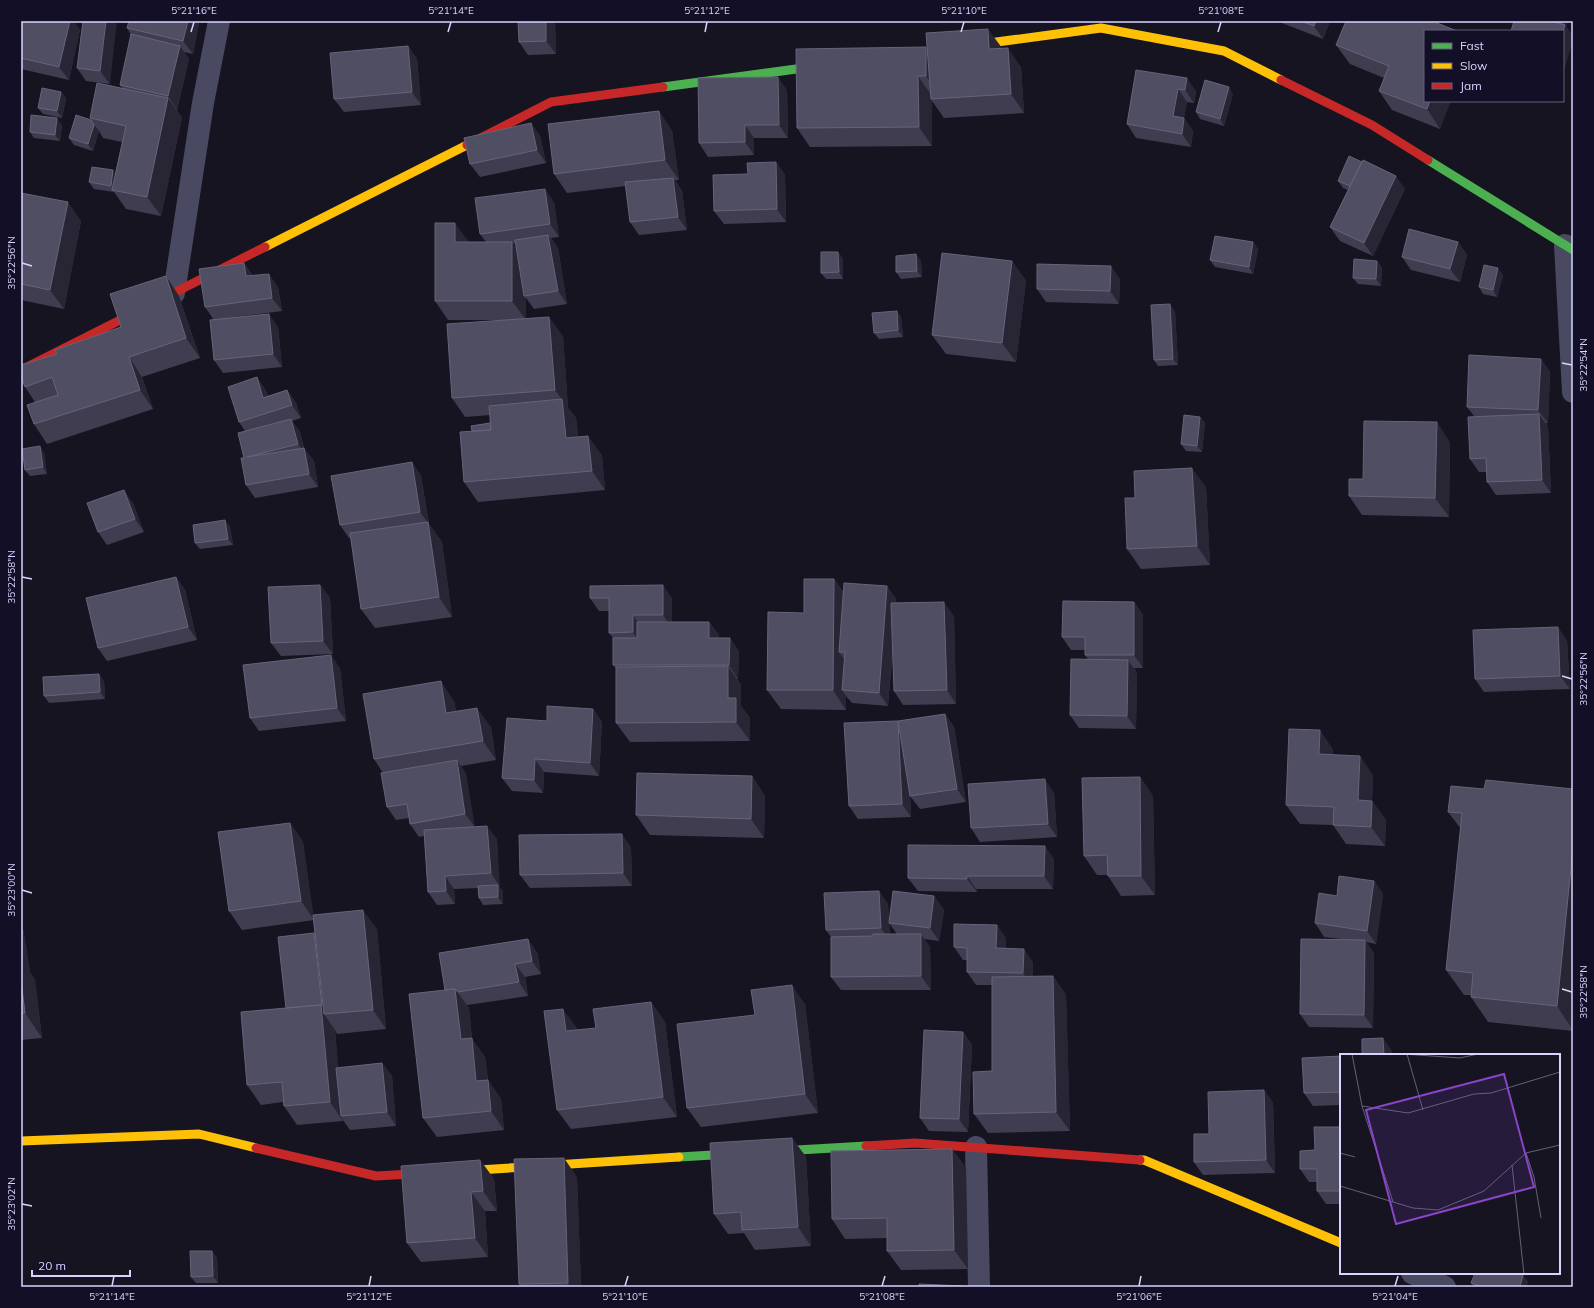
<svg xmlns="http://www.w3.org/2000/svg" width="1594" height="1308" font-family="Mulish,sans-serif">
  <style>
    .lines { fill: none; stroke-linecap: round; stroke-linejoin: round }
    .street { stroke: #4a4962; stroke-width: 22 }
    .fast { stroke: #4caf50; stroke-width: 9 }
    .slow { stroke: #ffc107; stroke-width: 9 }
    .jam { stroke: #c62828; stroke-width: 9 }
    .wall { fill: #403d50; fill-rule: evenodd }
    .shaded-wall { fill: #282635 }
    .building { fill: #504e63; stroke: #66637b }
    .ticks { fill: none; stroke: #d9d4ff; stroke-width: 1.5 }
    .inset-road { fill: none; stroke: #64617a; stroke-width: 1 }
    .view { fill: #8945c9; fill-opacity: 0.15; stroke: #8945c9; stroke-width: 2 }
    .inset-edge { fill: none; stroke: #d9d4ff; stroke-width: 2 }
    .neatline { fill: none; stroke: #d9d4ff; stroke-width: 1.5 }
    .ticks-label { font-size: 10px; text-anchor: middle; fill: #d9d4ff }
  </style>
  <rect width="100%" height="100%" fill="#161421"/>
  <g class="lines">
    <!-- street -->
    <path class="street" d="M1565,245L1573,392
      M174,293L203,103L219,21
      M976,1147L979,1287
      M1412,1273L1445,1287"/>
    <!-- fast -->
    <path class="fast" d="M663,87L826,65
      M1428,160L1573,250
      M679,1157L866,1146"/>
    <!-- slow -->
    <path class="slow" d="M967,46L1101,28L1224,51L1281,80
      M265,247L467,145
      M21,1141L199,1134L256,1148
      M1140,1160H1144L1341,1243
      M447,1172L679,1157"/>
    <!-- jam -->
    <path class="jam" d="M1281,80L1372,125L1428,160
      M467,145L551,102L663,87
      M21,370L265,247
      M866,1146L915,1143L1140,1160
      M256,1148L376,1176L447,1172"/>
  </g>
  <!-- wall -->
  <path class="wall" d="M21,21L76,24L80,30L69,80L21,69Z
    M83,21L110,84L86,81L77,68Z
    M129,21H198L199,23L193,54L184,52L189,59L177,110L176,109L182,118L161,216L126,209L114,192L94,189L89,182L113,170L115,174L122,142L103,138L99,131L93,151L74,145L69,138L91,120L90,118L123,89L120,85L131,35L127,28Z
    M555,21L556,54L528,55L519,42Z
    M1277,21H1330L1323,39Z
    M1514,21H1567L1566,26L1573,37V41Z
    M1457,31L1440,129L1392,110L1379,91L1384,78L1350,64L1336,45Z
    M408,46L417,59L421,105L344,112L334,99Z
    M1002,48L1021,67L1024,113L944,118L932,101V146L810,147L797,128L927,49Z
    M1136,70L1196,91L1194,103L1187,102L1184,118L1193,131L1191,147L1136,138L1127,124Z
    M787,90L788,138H754V155L708,157L699,143Z
    M61,92L66,98L62,118L43,114L38,108Z
    M1233,94L1224,126L1200,119L1196,112Z
    M659,111L672,131L679,180H675L682,191L687,230L639,235L630,222L626,186L567,193L554,174Z
    M531,123L540,136L546,163L480,177L470,164Z
    M62,125L60,141L34,138L30,132Z
    M776,162L785,175L786,222L724,224L714,211L748,174Z
    M1338,181L1405,189L1373,256L1340,241L1330,227L1348,190L1343,188Z
    M21,193L81,221L64,309L21,300Z
    M554,202L559,237L551,238L558,248L567,304L534,309L526,298V318L563,336L568,408L576,418L578,437L602,455L605,490L478,502L464,482L472,431L490,423V415L465,417L452,398L497,320H448L435,301L469,242H486L480,234ZM516,243V248L513,244Z
    M1253,242L1258,249L1253,274L1215,267L1210,260Z
    M1458,242L1467,255L1460,282L1411,270L1402,257Z
    M838,252L843,259V279H826L821,273Z
    M916,254L921,261L922,277L901,279L896,272Z
    M1012,261L1026,281L1016,362L946,354L932,335Z
    M1377,261L1382,268L1381,286L1358,284L1353,278Z
    M244,263L253,276L278,287L282,311L228,318L278,327L282,367L223,373L214,360V320L205,307Z
    M1503,275L1497,297L1483,294L1479,287Z
    M1120,279L1119,304L1046,302L1037,289Z
    M179,296L200,358L142,377L153,409L47,444L34,424L35,402L25,387L57,354L121,327Z
    M897,311L901,317L903,337L879,339L874,333Z
    M1175,311L1178,365L1158,366L1154,360Z
    M1541,359L1550,372L1548,423H1546L1548,427L1551,493L1496,495L1487,482V472H1479L1470,459L1474,416L1467,407Z
    M257,377L266,391L268,396L287,390L296,403L301,418L292,421L300,432L304,448L314,461L318,487L255,498L246,485L244,458L245,431L239,422Z
    M1200,417L1205,423L1202,452L1186,451L1181,444Z
    M1450,442L1449,517L1362,515L1349,496L1363,479Z
    M44,453L47,474L30,476L25,470Z
    M412,462L421,476L429,524L442,542L452,617L375,628L361,609L351,538H349L340,525Z
    M1206,487L1210,565L1141,569L1127,549L1135,498Z
    M133,503L144,532L107,545L98,532Z
    M225,520L230,527L233,545L200,549L195,543Z
    M176,577L185,590L197,640L107,661L98,648Z
    M834,579L844,593L887,586L896,599V603L954,616L956,704L903,705L894,691L893,647L888,706L852,703L846,696V710L781,709L767,690L804,613Z
    M320,585L330,598L333,654L281,656L271,643Z
    M590,598H672V622H709L719,635V638L739,651L738,679H737L741,685V706L750,718V741L630,742L616,723V669L613,665V638L609,633V611H599Z
    M1134,602L1143,615V668H1134L1137,673L1136,729L1079,728L1070,715L1088,659L1085,655V650H1071L1062,637Z
    M1567,640L1570,689L1484,692L1475,679Z
    M340,668L346,721L259,731L250,718Z
    M104,681L105,699L49,703L44,696Z
    M454,701L456,711L491,727L496,760L461,766L466,774L474,827L497,839L499,887L503,891V904L483,905L479,898L478,888L454,889L455,904L437,905L428,892L424,836L419,837L410,824L409,818L396,820L387,807L383,773L374,759Z
    M593,709L602,722L599,776L544,772L543,793L512,791L502,778L547,721Z
    M945,714L954,727L966,802L920,809L910,796V794L911,817L858,819L849,806Z
    M1333,749V755L1373,775L1372,801L1386,820L1385,846L1346,844L1333,825L1300,824L1286,805Z
    M752,776L765,796L764,838L650,835L636,815Z
    M1140,777L1153,796L1155,895L1121,896L1108,876V875H1097L1084,856Z
    M1484,789H1573V1031L1488,1022L1471,997V995H1464L1446,970L1461,829L1448,812Z
    M1054,793L1057,837L980,842L971,828Z
    M290,823L303,842L313,915L377,929L386,1029L337,1034L335,1030L338,1068L382,1063L392,1076L396,1126L350,1130L343,1120V1121L297,1125L284,1106L283,1102L261,1105L247,1085L286,1008L315,936L314,920L242,930L229,911Z
    M631,847L632,886L530,888L520,875Z
    M1054,859L1053,889H976L977,892L918,891L908,878Z
    M1374,881L1383,894L1376,944L1366,942L1374,953L1373,1028L1309,1027L1300,1014L1349,940L1324,937L1315,923L1337,896Z
    M879,891L888,904L889,922L934,896L944,910L939,941L924,939L930,947L931,990H841L831,977V937L826,930ZM889,923L897,934H890Z
    M21,916L30,972L35,980L42,1038L21,1040Z
    M1006,938V948L1033,962V977L1053,976L1066,995L1070,1131L988,1133L974,1114L992,1071V985H976L967,972V960H963L954,947Z
    M537,952L541,974L525,977L528,996L467,1005L469,1008L472,1039L485,1057L488,1080L501,1099L504,1130L437,1137L423,1118L445,990Z
    M651,1002L665,1022L677,1117L571,1129L557,1110L577,1028V1030L596,1028Z
    M805,1004L818,1113L701,1127L687,1108L755,1015Z
    M963,1032L972,1045L968,1132L929,1131L920,1118Z
    M1341,1056V1105L1313,1106L1304,1093Z
    M1264,1090L1273,1103L1275,1173L1203,1175L1194,1162L1209,1134Z
    M1341,1127V1204H1326L1317,1191V1182H1309L1300,1169L1315,1150Z
    M792,1138L806,1157L811,1246L755,1250L744,1233L728,1234L714,1214Z
    M952,1149L966,1168L968,1269L901,1270L887,1251V1238L845,1239L832,1219Z
    M480,1160L494,1179L497,1211H485L488,1257L421,1262L407,1243Z
    M577,1177L581,1287H521L519,1284Z
    M212,1251L217,1258L218,1283H196L191,1277Z
    M1523,1275L1528,1282L1526,1287H1474L1471,1283Z"/>
  <!-- shaded-wall -->
  <path class="shaded-wall" d="M70,21H77L76,24L80,30L69,80L59,67Z
    M106,21H117L110,84L100,71Z
    M188,21H198L199,23L193,54L183,41Z
    M546,21H555L556,54L546,41Z
    M1316,21H1330L1323,39L1314,26Z
    M1562,21H1567L1566,26L1573,37V41L1563,74V31L1565,25Z
    M988,29L1002,48L989,49Z
    M180,46L189,59L177,110L168,96Z
    M408,46L417,59L421,105L412,92Z
    M926,47L939,67L940,96L926,76Z
    M1008,48L1021,67L1024,113L1011,94Z
    M918,76L932,96L931,99L932,101V146L919,127Z
    M778,77L787,90L788,138L779,125Z
    M1187,78L1196,91L1194,103L1185,90Z
    M1229,87L1233,94L1224,126L1220,119Z
    M1178,89L1187,102L1184,118L1193,131L1191,147L1182,134L1173,116Z
    M61,92L66,98L62,118L57,111Z
    M168,98L182,118L161,216L147,197Z
    M1430,101H1451L1440,129L1427,109Z
    M659,111L672,131L679,180L665,160Z
    M57,118L62,125L60,141L55,135Z
    M531,123L540,136L546,163L537,150Z
    M94,125L99,131L93,151L88,144Z
    M745,125L754,138V155L745,142Z
    M776,162L785,175L786,222L777,209Z
    M113,170L117,177L114,190L111,186Z
    M1396,176L1405,189L1373,256L1364,243Z
    M673,178L682,191L687,230L678,217Z
    M545,189L554,202L559,237L550,224Z
    M68,202L81,221L64,309L50,290Z
    M455,223L469,242H455Z
    M548,235L558,248L567,304L558,291Z
    M512,242L526,261L524,296L526,298V320L512,301Z
    M1253,242L1258,249L1253,274L1249,267Z
    M1458,242L1467,255L1460,282L1450,269Z
    M838,252L843,259V279L839,272Z
    M916,254L921,261L922,277L917,271Z
    M1012,261L1026,281L1016,362L1002,343Z
    M1377,261L1382,268L1381,286L1376,279Z
    M244,263L253,276H246Z
    M1111,266L1120,279L1119,304L1110,291Z
    M1498,268L1503,275L1497,297L1493,290Z
    M269,274L278,287L282,311L272,298Z
    M166,276L179,296L200,358L186,338Z
    M1170,304L1175,311L1178,365L1173,359Z
    M897,311L901,317L903,337L898,330Z
    M269,314L278,327L282,367L273,354Z
    M549,317L563,336L568,408L576,418L580,457L566,438L563,401L555,390Z
    M129,357L142,377L153,409L140,390Z
    M1541,359L1550,372L1548,423L1538,410Z
    M257,377L266,391L272,411L263,398Z
    M287,390L296,403L301,418L292,405Z
    M1539,414L1548,427L1551,493L1542,480Z
    M1200,417L1205,423L1202,452L1197,446Z
    M291,419L300,432L304,449V448L314,461L318,487L309,474L306,455L298,444Z
    M1437,422L1450,442L1449,517L1435,498Z
    M588,436L602,455L605,490L592,471Z
    M40,446L44,453L47,474L43,467Z
    M412,462L421,476L429,524L442,542L452,617L439,597L428,523L420,512Z
    M1192,468L1206,487L1210,565L1197,546Z
    M124,490L133,503L144,532L135,519Z
    M225,520L230,527L233,545L228,539Z
    M176,577L185,590L197,640L188,627Z
    M834,579L847,598L845,652H839L847,663L842,690L846,696V710L833,690Z
    M320,585L330,598L333,654L323,641Z
    M663,585L672,598V628L663,615Z
    M887,586L896,599L888,706L879,693Z
    M944,602L954,616L956,704L947,690Z
    M1134,602L1143,615V668L1134,655Z
    M633,615L642,629V646L633,632Z
    M709,622L719,635V651L709,638Z
    M1558,627L1567,640L1570,689L1560,676Z
    M730,638L739,651L738,679L729,665Z
    M331,655L340,668L346,721L337,708Z
    M1128,660L1137,673L1136,729L1127,716Z
    M728,666L741,685V706L750,718V741L736,722L728,698Z
    M99,674L104,681L105,699L100,692Z
    M441,681L454,701L459,732L446,713Z
    M477,708L491,727L496,760L483,741Z
    M593,709L602,722L599,776L590,763Z
    M945,714L954,727L966,802L957,789Z
    M898,721L907,734L911,817L902,804Z
    M1320,730L1333,749L1332,773L1319,754Z
    M1360,756L1373,775L1371,819L1358,800Z
    M535,759L544,772L543,793L534,780Z
    M457,760L466,774L475,827L465,814Z
    M752,776L765,796L764,838L751,819Z
    M1140,777L1153,796L1155,895L1141,876Z
    M1045,779L1054,793L1057,837L1048,824Z
    M1372,801L1386,820L1385,846L1371,827Z
    M290,823L303,842L314,920L301,901Z
    M487,826L497,839L500,887L491,873Z
    M622,834L631,847L632,886L623,873Z
    M1045,846L1054,859L1053,889L1044,876Z
    M1573,848V1030L1557,1006Z
    M445,876L454,889L455,904L446,891Z
    M967,876L976,889L977,892L967,879Z
    M1374,881L1383,894L1376,944L1367,931Z
    M498,885L503,891V904L498,897Z
    M879,891L888,904L890,941L881,928Z
    M934,896L944,910L939,941L930,928Z
    M363,910L377,929L386,1029L373,1010Z
    M21,916L30,972L35,980L42,1038L25,1013L21,981Z
    M997,925L1006,938V961L996,948Z
    M314,933L323,946L324,1014L335,1030L343,1116H341L343,1120V1121L330,1102Z
    M921,934L930,947L931,990L921,976Z
    M528,939L537,952L541,974L532,961Z
    M1365,940L1374,953L1373,1028L1364,1015Z
    M1024,949L1033,962V986L1023,973Z
    M515,964L525,977L528,996L519,982Z
    M1053,976L1066,995L1070,1131L1056,1112Z
    M792,985L805,1004L818,1113L805,1094Z
    M455,989L469,1008L472,1039L485,1057L490,1100L476,1081L461,1039Z
    M651,1002L665,1022L677,1117L663,1097Z
    M563,1009L577,1028L580,1051L566,1031Z
    M963,1032L972,1045L968,1132L959,1119Z
    M1383,1038L1392,1051V1055H1384Z
    M382,1063L392,1076L396,1126L387,1112Z
    M488,1080L501,1099L504,1130L491,1111Z
    M1264,1090L1273,1103L1275,1173L1266,1160Z
    M792,1138L806,1157L811,1246L798,1227Z
    M952,1149L966,1168L968,1269L954,1250Z
    M564,1158L577,1177L581,1287H571L568,1283Z
    M480,1160L494,1179L497,1211L483,1191Z
    M1559,1183H1560L1559,1201Z
    M471,1192L485,1211L488,1257L475,1238Z
    M212,1251L217,1258L218,1283L213,1276Z
    M1523,1275L1528,1282L1526,1287H1520Z"/>
  <!-- building -->
  <path class="building" d="M21,21H70L59,67L21,58Z
    M83,21H106L100,71L77,68Z
    M129,21H188L183,41L127,28Z
    M518,21H546V41L519,42Z
    M1301,21H1316L1314,26Z
    M1346,21H1432L1457,31H1425V101H1430L1427,109L1379,91L1389,66L1336,45Z
    M1514,21H1551L1565,25L1563,31H1511Z
    M988,29L989,49L1008,48L1011,94L931,99L926,33Z
    M131,34L180,46L168,96L120,85Z
    M408,46L412,92L334,99L330,53Z
    M926,47V76H918L919,127L797,128L796,49Z
    M1136,70L1187,78L1185,90L1178,89L1173,116L1184,118L1182,134L1127,124Z
    M778,77L779,125H745V142L699,143L698,78Z
    M1205,80L1229,87L1220,119L1196,112Z
    M97,83L168,98L147,197L112,190L126,126L90,118Z
    M42,88L61,92L57,111L38,108Z
    M659,111L665,160L554,174L548,124Z
    M31,115L57,118L55,135L30,132Z
    M76,115L91,120L94,125L88,144L69,138Z
    M531,123L537,150L470,164L464,138Z
    M1349,156L1362,162L1350,186L1338,181Z
    M1363,160L1396,176L1364,243L1330,227Z
    M776,162L777,209L714,211L713,175L748,174L747,163Z
    M92,167L113,170L111,186L89,182Z
    M673,178L678,217L630,222L625,182Z
    M545,189L550,224L480,234L475,198Z
    M21,193L68,202L50,290L21,284Z
    M435,223H455V242H512V301H435Z
    M1409,229L1458,242L1450,269L1402,257Z
    M548,235L558,291L524,296L515,240Z
    M1215,236L1253,242L1249,267L1210,260Z
    M821,252H838L839,272L821,273Z
    M942,253L1012,261L1002,343L932,335Z
    M916,254L917,271L896,272V256Z
    M1354,259L1377,261L1376,279L1353,278Z
    M244,263L246,276L269,274L272,298L205,307L199,269Z
    M1037,264L1111,266L1110,291L1037,289Z
    M1484,265L1498,268L1493,290L1479,287Z
    M166,276L186,338L129,357L140,390L34,424L27,405L58,395L52,377L25,387L21,377V365L57,354L55,350L121,327L110,294Z
    M1170,304L1173,359L1154,360L1151,305Z
    M897,311L898,330L874,333L872,313Z
    M269,314L273,354L214,360L210,320Z
    M549,317L555,390L452,398L447,324Z
    M1469,355L1541,359L1538,410L1467,407Z
    M257,377L263,398L287,390L292,405L239,422L228,387Z
    M562,399L566,438L588,436L592,471L464,482L460,432L491,430L489,406Z
    M1539,414L1542,480L1487,482L1486,458L1470,459L1468,417Z
    M1184,415L1200,417L1197,446L1181,444Z
    M291,419L298,444L247,457L304,448L309,474L246,485L241,458H244L238,433Z
    M1364,421L1437,422L1435,498L1349,496V479H1363Z
    M490,423L491,430L472,431L471,426Z
    M40,446L43,467L25,470L22,449Z
    M412,462L420,512L340,525L331,476Z
    M1192,468L1197,546L1127,549L1125,498H1135L1134,471Z
    M124,490L135,519L98,532L87,503Z
    M225,520L228,539L195,543L193,525Z
    M428,522L439,597L361,609L350,533Z
    M176,577L188,627L98,648L86,598Z
    M804,579H834L833,690H767L768,612L804,613Z
    M844,583L887,586L879,693L842,690L845,652H839Z
    M320,585L323,641L271,643L268,587Z
    M663,585V615H633V632L609,633V598H590V586Z
    M1063,601L1134,602V655H1085V637H1062Z
    M944,602L947,690L894,691L891,603Z
    M637,622H709V638H730L729,665H613V638H637Z
    M1558,627L1560,676L1475,679L1473,630Z
    M331,655L337,708L250,718L243,665Z
    M1071,659L1128,660L1127,716L1070,715Z
    M728,666V698H736V722L616,723V667Z
    M99,674L100,692L44,696L43,677Z
    M441,681L446,713L477,708L483,741L374,759L363,694Z
    M547,706L593,709L590,763L535,759L534,780L502,778L507,718L547,721Z
    M945,714L957,789L910,796L898,721Z
    M898,721L902,804L849,806L844,723Z
    M1289,729L1320,730L1319,754L1360,756L1358,800L1372,801L1371,827L1333,825L1334,807L1286,805Z
    M457,760L465,814L410,824L407,804L387,807L381,773Z
    M637,773L752,776L751,819L636,815Z
    M1140,777L1141,876H1108L1107,855L1084,856L1082,778Z
    M1045,779L1048,824L971,828L968,784Z
    M1486,780L1573,789V848L1557,1006L1471,997L1473,973L1446,970L1462,813L1448,812L1451,786L1484,789Z
    M290,823L301,901L229,911L218,832Z
    M487,826L491,873L445,876L446,891L428,892L424,830Z
    M622,834L623,873L520,875L519,835Z
    M908,845L1045,846L1044,876H967V879L908,878Z
    M1339,876L1374,881L1367,931L1315,923L1319,893L1337,896Z
    M498,885V897L479,898L478,886Z
    M879,891L881,928L826,930L824,893Z
    M893,891L934,896L930,928L889,923Z
    M363,910L373,1010L324,1014L313,915Z
    M954,924L997,925L996,948L1024,949L1023,973L967,972V948L954,947Z
    M314,933L322,1006L321,1005L286,1008L278,937Z
    M873,934H921V976L831,977V937L873,936Z
    M528,939L532,961L515,964L519,982L458,992L455,989L445,990L439,953Z
    M1301,939L1365,940L1364,1015L1300,1014Z
    M1053,976L1056,1112L974,1114L973,1072L992,1071V977Z
    M21,981L25,1013H21Z
    M792,985L805,1094L687,1108L677,1024L755,1015L751,990Z
    M455,989L461,1039L472,1038L476,1081L488,1080L491,1111L423,1118L409,994Z
    M651,1002L663,1097L557,1110L544,1011L563,1009L566,1031L596,1028L593,1009Z
    M321,1005L330,1102L284,1106L282,1082L247,1085L241,1012Z
    M924,1030L963,1032L959,1119L920,1118Z
    M1383,1038L1384,1055H1362V1039Z
    M1341,1056V1092L1304,1093L1302,1058Z
    M382,1063L387,1112L341,1116L336,1068Z
    M1264,1090L1266,1160L1194,1162V1134H1209L1208,1092Z
    M1314,1127H1341V1191H1317V1169H1300V1151L1315,1150Z
    M792,1138L798,1227L742,1230L741,1212L714,1214L710,1143Z
    M952,1149L954,1250L887,1251V1218L832,1219L831,1151Z
    M564,1158L568,1283L519,1284L514,1159Z
    M480,1160L483,1191L471,1192L475,1238L407,1243L401,1166Z
    M190,1251H212L213,1276L191,1277Z
    M1475,1273H1517L1523,1275L1520,1287H1484L1471,1283Z
    M919,1284L964,1286V1287H919Z"/>
  <!-- ticks -->
  <path class="ticks" d="M191,32L194,22M448,32L451,22M705,32L707,22M961,32L964,22M1218,32L1221,22M22,263L32,266M1562,363L1572,365M22,577L32,579M1562,676L1572,679M22,890L32,893M1562,989L1572,992M22,1204L32,1206M112,1286L114,1276M369,1286L371,1276M625,1286L628,1276M882,1286L885,1276M1139,1286L1141,1276M1395,1286L1398,1276"/>
  <!-- overview -->
  <g transform="translate(1340 1054)">
    <rect width="220" height="220" fill="#161421"/>
    <path class="inset-road" d="M12,0L22,52L53,148M63,0L120,4L138,0M67,0L83,56M22,52L68,59L134,40L151,39L220,18M0,99L15,103M186,99L194,123L201,164M172,111L184,220M0,132L73,154L98,156L144,137L186,99L220,91"/>
    <path class="view" d="M164,20L194,133L56,170L26,56Z"/>
    <rect width="220" height="220" class="inset-edge"/>
  </g>
  <!-- border -->
  <rect width="1594" height="1308" fill="none" stroke="#130f26" stroke-width="44"/>
  <!-- legend -->
  <rect x="1424" y="30" width="140" height="72" fill="#130f26" stroke="#625e7d"/>
  <rect x="1432" y="43" width="20" height="6" fill="#4caf50" stroke="#625e7d"/>
  <text x="1460" y="50" font-size="12" fill="#d9d4ff">Fast</text>
  <rect x="1432" y="63" width="20" height="6" fill="#ffc107" stroke="#625e7d"/>
  <text x="1460" y="70" font-size="12" fill="#d9d4ff">Slow</text>
  <rect x="1432" y="83" width="20" height="6" fill="#c62828" stroke="#625e7d"/>
  <text x="1460" y="90" font-size="12" fill="#d9d4ff">Jam</text>
  <!-- scale -->
  <path d="M32 1270v6h98v-6" fill="none" stroke="#d9d4ff" stroke-width="2"/>
  <text x="38" y="1270" font-size="12" fill="#d9d4ff" stroke="#130f26" stroke-width="3" paint-order="stroke">20 m</text>
  <rect x="22" y="22" width="1550" height="1264" class="neatline"/>
  <g class="ticks-label">
    <text x="194" y="14">5°21'16"E</text>
    <text x="451" y="14">5°21'14"E</text>
    <text x="707" y="14">5°21'12"E</text>
    <text x="964" y="14">5°21'10"E</text>
    <text x="1221" y="14">5°21'08"E</text>
    <text transform="translate(11 263) rotate(-90)" y="4">35°22'56"N</text>
    <text transform="translate(1583 365) rotate(-90)" y="4">35°22'54"N</text>
    <text transform="translate(11 577) rotate(-90)" y="4">35°22'58"N</text>
    <text transform="translate(1583 679) rotate(-90)" y="4">35°22'56"N</text>
    <text transform="translate(11 890) rotate(-90)" y="4">35°23'00"N</text>
    <text transform="translate(1583 992) rotate(-90)" y="4">35°22'58"N</text>
    <text transform="translate(11 1204) rotate(-90)" y="4">35°23'02"N</text>
    <text x="112" y="1300">5°21'14"E</text>
    <text x="369" y="1300">5°21'12"E</text>
    <text x="625" y="1300">5°21'10"E</text>
    <text x="882" y="1300">5°21'08"E</text>
    <text x="1139" y="1300">5°21'06"E</text>
    <text x="1395" y="1300">5°21'04"E</text>
  </g>
</svg>
